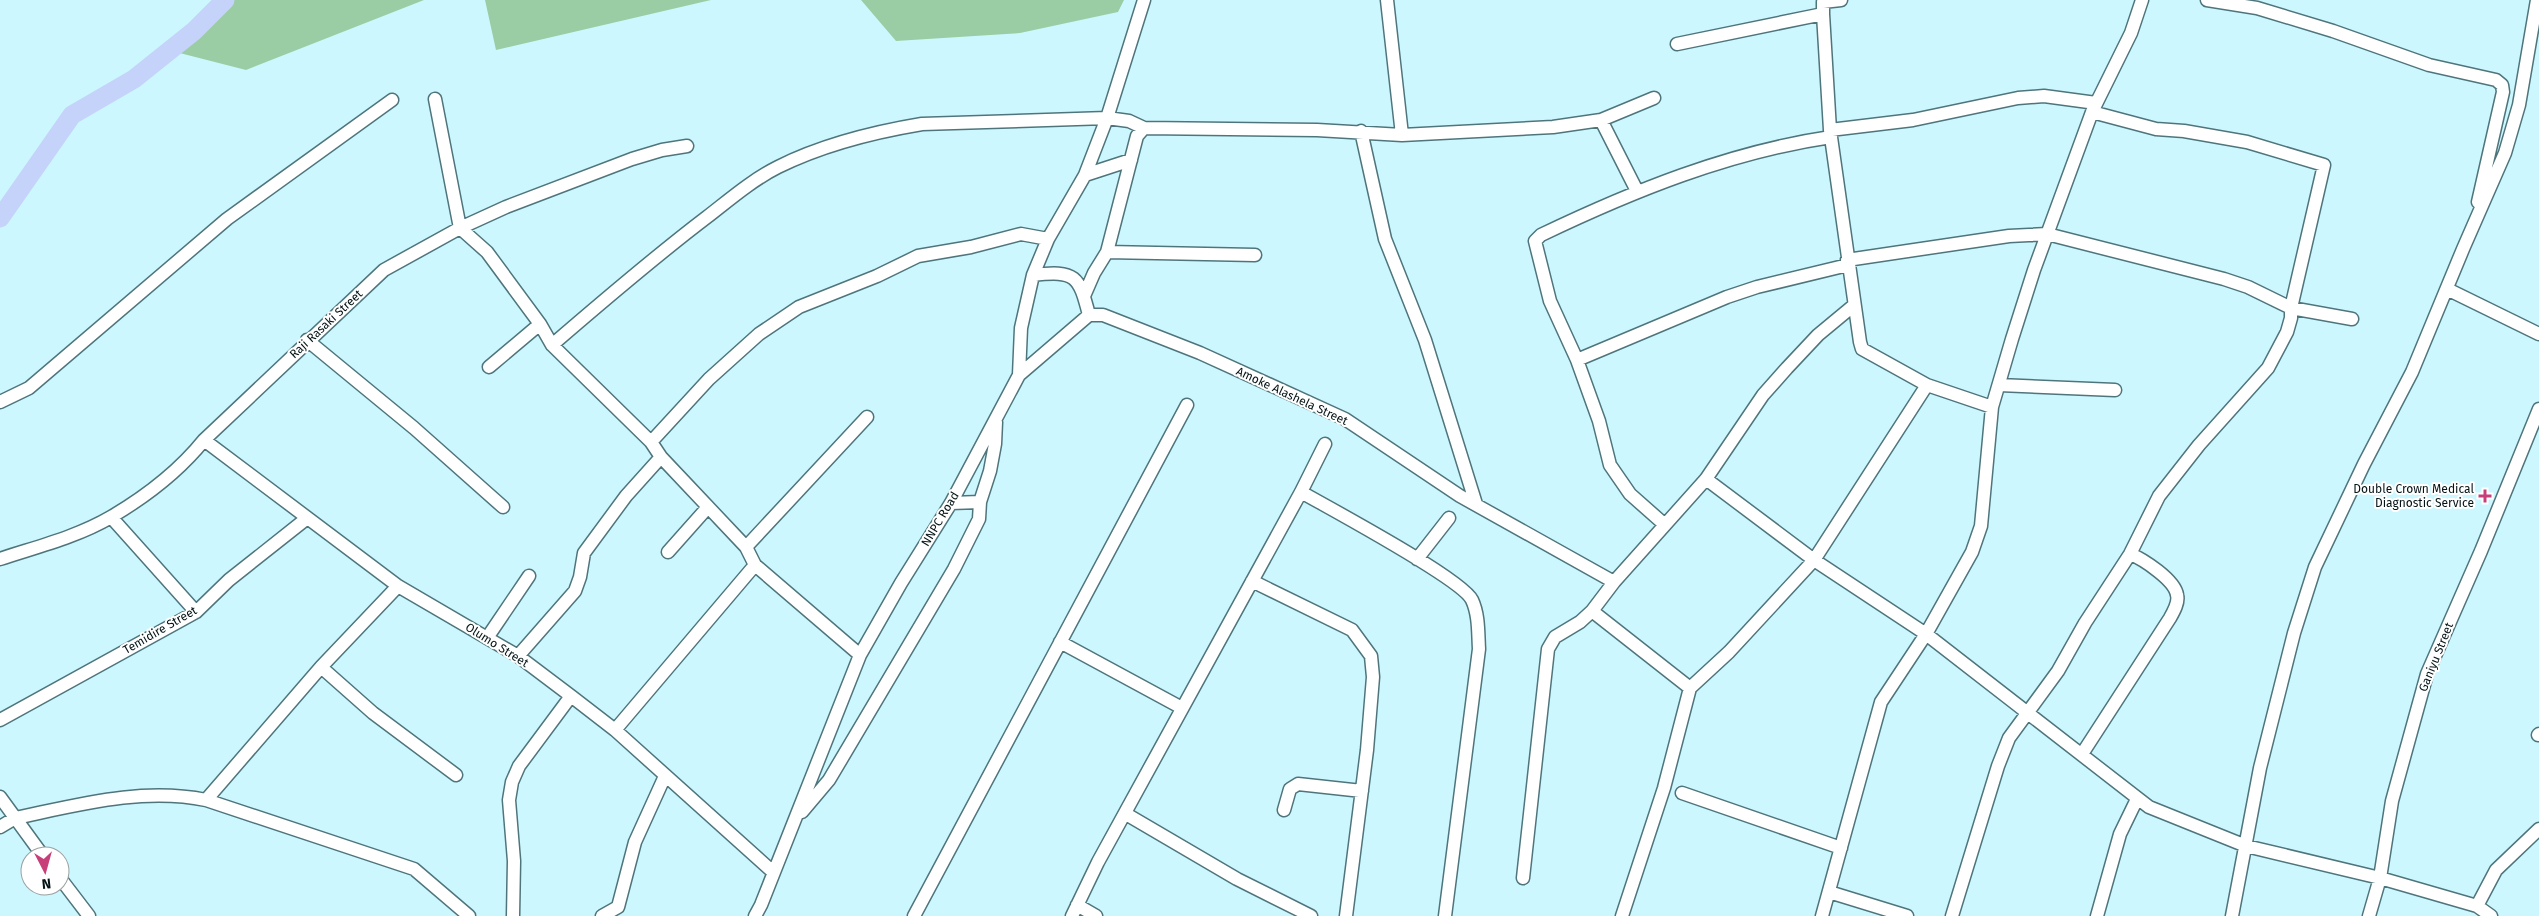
<svg xmlns="http://www.w3.org/2000/svg" width="2539" height="916" font-family="'Fira Sans',sans-serif">
  <style>
    .grass { fill: #9bcda5 }
    .lines { fill: none; stroke-linecap: round; stroke-linejoin: round }
    .river { stroke: #c5d3fb; stroke-width: 19 }
    .street-casing { stroke: #4f757c; stroke-width: 15 }
    .street { stroke: #fff; stroke-width: 12 }
    .poi-dot { fill: #c73e78; stroke: #fff; stroke-width: 2 }
    .labels { text-anchor: middle; stroke-width: 4; stroke-linejoin: round; paint-order: stroke }
    .street-label { font-size: 12px; fill: #041315; stroke: #fff }
    .poi-label { font-size: 12px; fill: #041315; stroke: #fff; text-anchor: end }
  </style>
  <rect width="100%" height="100%" fill="#cdf7fe"/>
  <!-- grass -->
  <path class="grass" d="M224,0H424L246,70L164,49Z
    M485,0H711L496,50Z
    M861,0H1124L1118,12L1020,33L896,41Z"/>
  <g class="lines">
    <!-- river -->
    <path class="river" d="M0,218L72,115L134,79L194,31L225,0"/>
    <!-- street casing -->
    <g class="street-casing">
      <path id="street" d="M1387,0L1402,135
        M1841,0L1823,2V14L1830,130L1860,342L1862,349L1927,385L1992,407
        M2207,0L2257,8L2333,31L2429,65L2496,80L2502,85L2503,92L2478,202
        M1677,44L1823,14
        M435,99L460,228L487,252L540,324L552,345L651,442L661,457L746,547L755,565L860,655
        M1601,120L1637,191
        M1830,130L1913,120L2018,98L2044,96L2096,103
        M1361,131L1385,239L1425,340L1476,504
        M1085,175L1131,160
        M1107,252L1255,255
        M1847,260L2009,236L2047,234L2224,279L2248,287L2291,308L2352,319
        M1033,275C1076,270 1079,276 1089,315
        M2447,289L2539,334
        M1084,296L1094,273L1107,252L1137,136L1144,128
        M307,340L414,428L503,507
        M552,345C603,301 653,258 707,217C729,200 752,180 778,167C822,145 874,132 922,124L1107,118L1129,121L1144,128L1317,130L1402,135L1553,127L1601,120L1654,98
        M1577,360L1727,297L1757,287L1848,265
        M489,367L540,324
        M1019,375L1089,315H1103L1200,353L1345,419L1460,496L1614,582
        M1999,385L2115,390
        M0,402L29,388L227,219L392,100
        M204,440L398,586L518,656L571,696L615,730L773,872
        M651,442L709,379L759,334L799,307L877,276L918,256L971,247L1021,234L1048,239
        M1706,479L1814,560L1926,634L2149,807L2246,846L2380,878L2477,906L2491,916
        M1301,492C1329,508 1462,579 1472,600C1479,615 1478,633 1479,649L1445,916
        M951,503L980,502
        M111,517L196,612
        M1665,525L1630,494L1610,465L1599,421L1577,360L1550,301L1535,241L1541,235C1633,191 1729,152 1831,137
        M746,547L867,417
        M668,552L708,507
        M0,559C36,547 77,537 111,517C145,497 179,471 204,440L384,270L460,228L506,207L632,159L662,150L687,146
        M1417,559L1449,518
        M1252,581L1352,630L1371,656L1373,677L1367,750L1346,916
        M1592,611L1690,688
        M487,638L529,576
        M1060,642L1182,708
        M518,656L575,591L580,577L584,553L626,496L661,457
        M321,667L373,713L456,775
        M0,720L196,612L229,580L306,519
        M615,730L755,565
        M2538,735L2539,734
        M2082,754L2170,618C2174,611 2179,602 2177,595C2175,580 2143,559 2130,554
        M1682,793L1841,848
        M0,797L43,856
        M206,800L321,667L398,586
        M1284,810L1290,789L1298,784L1362,791
        M802,812L829,780L954,569L979,519L980,502L990,471L995,444L996,422
        M1126,814L1237,879L1311,916
        M0,827L15,818C78,805 142,787 206,800L414,869L469,916
        M60,878L89,916
        M1523,878L1548,649L1555,637L1580,622L1592,611L1614,582L1706,479L1763,395L1787,368L1818,335L1853,306
        M1829,892L1907,916
        M1077,905L1096,916
        M2477,906L2496,870L2539,829
        M513,916L514,861L509,800L512,782L519,766L571,696
        M602,916L618,907L635,842L665,776
        M755,916L761,905L860,655L901,583L951,503L1019,375L1021,328L1033,275L1048,239L1085,175L1107,118L1144,0
        M914,916L1187,405
        M1072,916L1098,862L1301,492L1325,444
        M1622,916L1664,788L1690,688L1729,652L1814,560L1927,385
        M1822,916L1881,702L1926,634L1972,552L1981,526L1992,407L2012,339L2034,270L2092,112L2131,33L2142,0
        M1952,916L1998,766L2009,738L2058,671L2085,623L2130,554L2159,496L2199,445L2268,368L2287,332L2291,318V308L2324,165L2247,142L2184,131L2156,129L2092,112
        M2097,916L2120,834L2137,799
        M2232,916L2260,768L2294,633L2315,567L2364,464L2412,372L2463,249L2505,153L2519,105L2537,0
        M2369,916L2380,878L2392,801L2427,674L2481,551L2539,409"/>
    </g>
    <!-- street -->
    <use href="#street" class="street"/>
  </g>
  <!-- markers -->
  <path class="poi-dot" d="M2482.5 488.5h5v5h5v5h-5v5h-5v-5h-5v-5h5z"/>
  <g class="labels">
    <!-- street labels -->
    <g class="street-label">
      <text transform="translate(326 324) rotate(-43)" y="4">Raji Rasaki Street</text>
      <text transform="translate(1292 396) rotate(25)" y="4">Amoke Alashela Street</text>
      <text transform="translate(940 519) rotate(-59)" y="4">NNPC Road</text>
      <text transform="translate(160 630) rotate(-30)" y="4">Temidire Street</text>
      <text transform="translate(497 645) rotate(32)" y="4">Olumo Street</text>
      <text transform="translate(2436 657) rotate(-68)" y="4">Ganiyu Street</text>
    </g>
    <!-- poi labels -->
    <g class="poi-label">
      <text x="2474" y="493">Double Crown Medical<tspan x="2474" dy="14">Diagnostic Service</tspan></text>
    </g>
  </g>
  <!-- north arrow -->
  <g transform="translate(45 871) rotate(174)"><circle r="24" fill="#ffffff" stroke="#9ba1a1"/>
  <path d="M0-4L9 19L0 12L-9 19Z" fill="#c73e78"/>
  <text y="-8" font-size="14" font-weight="bold" text-anchor="middle" fill="#041315">N</text>
  </g>
</svg>
